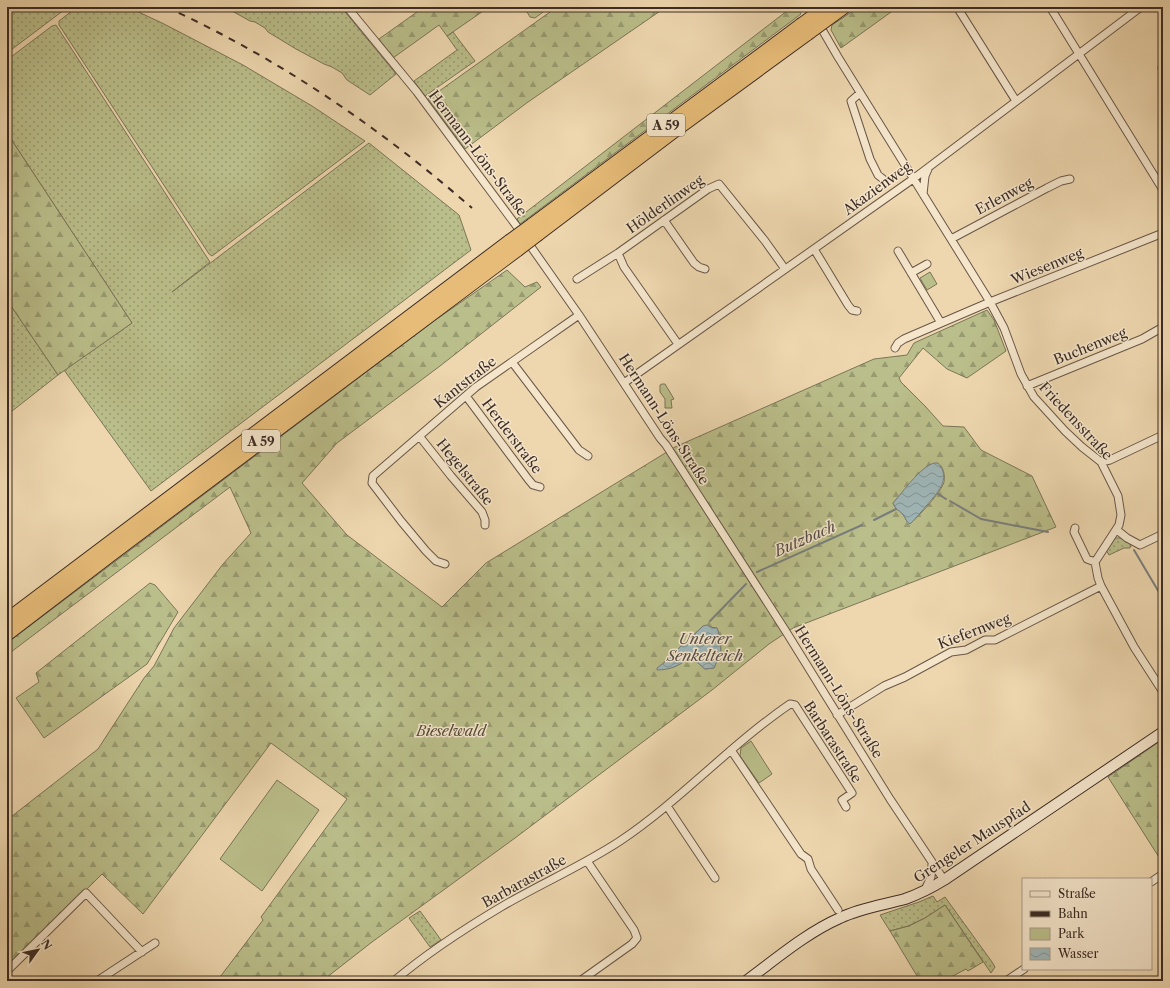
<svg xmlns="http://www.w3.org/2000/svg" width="1170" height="988" font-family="'Libre Caslon Text',serif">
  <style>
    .grass { fill: url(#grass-dots); stroke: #7b7558 }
    .forest { fill: url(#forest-firs); stroke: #7b7558; fill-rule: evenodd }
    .park { fill: #babe8a; stroke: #7b7558 }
    .water { fill: url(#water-waves); stroke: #777f7d }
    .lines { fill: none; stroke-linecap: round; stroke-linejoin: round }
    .stream { stroke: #777f7d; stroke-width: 2 }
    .minor-casing { stroke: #685748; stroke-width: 9 }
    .secondary-casing { stroke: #3c2c25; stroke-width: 12 }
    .motorway-casing { stroke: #3c2c25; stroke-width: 15 }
    .minor { stroke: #f4e5cb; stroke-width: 7 }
    .secondary { stroke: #f4e5cb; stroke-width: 10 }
    .motorway { stroke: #e7bc78; stroke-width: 13 }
    .rail { stroke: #3c2c25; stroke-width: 2; stroke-dasharray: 7 7; stroke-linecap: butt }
    .motorway-bridge-casing { stroke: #3c2c25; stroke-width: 15; stroke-linecap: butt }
    .motorway-bridge { stroke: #e7bc78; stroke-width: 13 }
    .labels { text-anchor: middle; stroke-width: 3; stroke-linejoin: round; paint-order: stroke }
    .shield { fill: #f4e5cb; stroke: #736457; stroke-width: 1 }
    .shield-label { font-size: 13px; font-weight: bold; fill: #3c2c25 }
    .street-label { font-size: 14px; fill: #3c2c25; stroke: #f4e5cb }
    .park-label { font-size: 14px; font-style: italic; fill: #554939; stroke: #f4e5cb }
    .water-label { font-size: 15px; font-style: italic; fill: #554e4a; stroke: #f4e5cb }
  </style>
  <defs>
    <pattern id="grass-dots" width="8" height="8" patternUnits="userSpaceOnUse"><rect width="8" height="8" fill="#babe8a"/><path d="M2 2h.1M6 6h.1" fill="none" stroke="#989b71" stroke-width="1.8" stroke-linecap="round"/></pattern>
    <pattern id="forest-firs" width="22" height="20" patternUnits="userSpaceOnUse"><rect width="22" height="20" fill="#babe8a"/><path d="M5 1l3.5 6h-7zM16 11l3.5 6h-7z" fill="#989b71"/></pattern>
    <pattern id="water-waves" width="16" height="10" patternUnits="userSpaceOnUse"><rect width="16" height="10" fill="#9fb6b7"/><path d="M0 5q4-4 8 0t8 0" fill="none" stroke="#839495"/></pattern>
  </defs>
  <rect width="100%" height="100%" fill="#eed7af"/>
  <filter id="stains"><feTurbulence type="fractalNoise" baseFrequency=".005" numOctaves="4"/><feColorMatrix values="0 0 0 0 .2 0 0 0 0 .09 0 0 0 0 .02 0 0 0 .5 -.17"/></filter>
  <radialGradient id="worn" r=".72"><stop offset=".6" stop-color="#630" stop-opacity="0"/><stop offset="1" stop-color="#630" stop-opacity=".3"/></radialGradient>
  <!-- grass -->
  <path class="grass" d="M7,7H68L7,53Z
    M77,7H128L164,24L243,65L312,106L365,141L212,256L209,254L59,25V21Z
    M225,7H341L396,74L370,95L347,80L342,73L332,67L324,64L296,49L268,32L265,28L255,22L250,21Z
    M56,25L210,262L172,292L369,143L459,215L471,250L151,491L64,370L132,323L7,133V60L52,26Z
    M453,32L475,61L425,96L414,81L457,50L447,36Z
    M7,300L58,375L7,415Z
    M1116,538H1121L1130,543L1131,546L1130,548H1124L1109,555L1106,550L1114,539Z
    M933,896L937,902L945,897L992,962L995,967L991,973L945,905L925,918L908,926L890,931L880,915L919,902Z
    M420,911L441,940L430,947L409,918Z"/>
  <!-- forest -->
  <path class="forest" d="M424,7H489L447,36L439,25L393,58L379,39Z
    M524,7H550L535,18L530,17Z
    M557,7H666L528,102L465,149L428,99Z
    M792,7H797L801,14L520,224L517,219Z
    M859,7H898L841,48L831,30L832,25Z
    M7,133L132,323L58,375L7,300Z
    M507,270L525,287L537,282L541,287L440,366L337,443L302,483L347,535L442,607L486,563L675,447L874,359L907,355L914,343L987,310L994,320L1006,351L967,378L947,369L923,348L899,378L901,382L925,406L943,426L964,427L981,450L1032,476L1056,527L793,628L769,644L712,690L515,838L372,942L322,981H217L263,920L261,917L347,799L271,743L143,914L102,874L7,968V820L98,749L144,678L154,666L174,628L223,564L251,533L230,487L7,655V643L434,321ZM929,465L941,466C944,471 945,476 944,482C942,491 918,517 910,524C906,521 906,519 904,516C899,509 896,511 893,503L923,470ZM703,626L717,628C720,635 722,648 720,655C718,659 716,663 714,668L705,669C699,664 695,659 687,659C679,666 669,670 658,668Z
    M150,583L155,585L178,612L147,664L44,738L16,698L39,682L36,673Z
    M1163,739V861L1162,862L1108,777Z
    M945,905L983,962L968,971L966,969L951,977L949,981H920L890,931L909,926L925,918Z"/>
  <!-- park -->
  <path class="park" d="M930,272L937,284L927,290L920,278Z
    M662,384H665L674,399L671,400L672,408H665V399L660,392V385Z
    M751,741L772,774L759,783L740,756L741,748Z
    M277,780L319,810L262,891L220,859Z"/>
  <!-- water -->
  <path class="water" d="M934,463H938C952,479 937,493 927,505C922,511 916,518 910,524C906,521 906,519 904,516C899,509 897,512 893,503C904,491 919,468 934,463Z
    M707,625L712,628H717L718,631L721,652L714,668L705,669C699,664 695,659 687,659C679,666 669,670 657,670V668L670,658L680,647L691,638L703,626Z"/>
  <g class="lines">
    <!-- stream -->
    <path class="stream" d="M938,494L946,499
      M950,501L981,519L1048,532
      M874,520L896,509
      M1134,550L1163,599
      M757,572L862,525
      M710,621L746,584"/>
    <!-- minor casing -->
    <g class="minor-casing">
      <path id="minor" d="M347,7L417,92L515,224L579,315L660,438L666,445L785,630L890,799L944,880
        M809,7L838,57L990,302L1004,328L1021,374L1034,397L1065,431L1082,447L1101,462L1118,496L1121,515L1119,525L1095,562
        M957,7L1016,101
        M1050,7L1163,190
        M1162,68L1163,70
        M860,93L851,101L870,159L878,175L883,179
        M923,194L925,176L929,167
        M664,220L694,263L699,267L705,269
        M951,239L1047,188L1061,181L1070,179
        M814,249L848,305L852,310L857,311
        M898,251L941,323
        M618,253L624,267L678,344
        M911,273L927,264
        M577,279L618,253L708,189L719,184L765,241L785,269
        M895,348L898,343L904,339L941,323L990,302L1163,233
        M512,362L579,450L588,456
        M624,383L913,179L1141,7
        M1027,386L1142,339L1163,327
        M466,396L528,479L533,485L540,487
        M420,437L451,476L482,512L485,520V525
        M1101,462L1110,460L1163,435
        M1075,528L1074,532L1087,559L1095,562L1098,578L1101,586L1134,647L1163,692
        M1117,530L1127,538L1140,545L1163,534
        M445,564L436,561L426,551L401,521L372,483L373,476L476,387L579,315
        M837,715L884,686L905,677L951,652L966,650L985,640H995L1101,586
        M731,750L801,854L808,859L811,869L838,910
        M667,806L715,878
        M1151,882L1163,874
        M925,890L931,877L932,864
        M7,971L86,893L142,952
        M97,981L155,943
        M394,981C427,953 464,929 501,907C540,884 582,866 620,841C681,800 730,745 790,704L795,705L852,793L842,800L846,807
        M580,981L632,944L637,938L634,930L587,861
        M1006,981L1024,969"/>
    </g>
    <!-- secondary casing -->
    <g class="secondary-casing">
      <path id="secondary" d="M746,981C776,959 806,933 840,918C860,908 883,905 905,899C919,894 931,888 944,880L1163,732"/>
    </g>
    <!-- motorway casing -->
    <g class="motorway-casing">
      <path id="motorway" d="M833,15L844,7
        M532,225L801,25
        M538,234L674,131L807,34
        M7,620L510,241
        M7,634L109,556L517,250"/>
    </g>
    <!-- minor -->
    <use href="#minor" class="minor"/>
    <!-- secondary -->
    <use href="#secondary" class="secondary"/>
    <!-- motorway -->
    <use href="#motorway" class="motorway"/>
    <!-- rail -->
    <path class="rail" d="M166,7C278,58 379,127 472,208"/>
    <!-- motorway-bridge casing -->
    <g class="motorway-bridge-casing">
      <path id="motorway-bridge" d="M801,25L826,7
        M807,34L833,15
        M510,241L532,225
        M517,250L538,234"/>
    </g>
    <!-- motorway-bridge -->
    <use href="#motorway-bridge" class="motorway-bridge"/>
  </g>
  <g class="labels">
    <!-- shield labels -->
    <g class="shield">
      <rect x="647" y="114" width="38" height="22" rx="3"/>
      <rect x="242" y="430" width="38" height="22" rx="3"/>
    </g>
    <g class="shield-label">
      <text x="666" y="130">A 59</text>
      <text x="261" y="446">A 59</text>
    </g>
    <!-- street labels -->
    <g class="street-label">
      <text transform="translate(478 153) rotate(53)" y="5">Hermann-Löns-Straße</text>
      <text transform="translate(877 188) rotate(-36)" y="5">Akazienweg</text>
      <text transform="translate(1004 196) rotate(-28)" y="5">Erlenweg</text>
      <text transform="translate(665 204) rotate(-35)" y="5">Hölderlinweg</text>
      <text transform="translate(1047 266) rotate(-22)" y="5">Wiesenweg</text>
      <text transform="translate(1090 346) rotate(-22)" y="5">Buchenweg</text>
      <text transform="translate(465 382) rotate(-38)" y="5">Kantstraße</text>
      <text transform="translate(664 419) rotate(57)" y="5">Hermann-Löns-Straße</text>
      <text transform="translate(1076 421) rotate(47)" y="5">Friedensstraße</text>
      <text transform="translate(512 436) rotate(53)" y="5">Herderstraße</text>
      <text transform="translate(465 472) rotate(51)" y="5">Hegelstraße</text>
      <text transform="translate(974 631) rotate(-21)" y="5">Kiefernweg</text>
      <text transform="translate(839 692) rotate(58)" y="5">Hermann-Löns-Straße</text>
      <text transform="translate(833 742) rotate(57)" y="5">Barbarastraße</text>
      <text transform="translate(972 842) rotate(-33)" y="5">Grengeler Mauspfad</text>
      <text transform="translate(524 881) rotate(-29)" y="5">Barbarastraße</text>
    </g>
    <!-- park labels -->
    <g class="park-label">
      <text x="451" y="736">Bieselwald</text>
    </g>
    <!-- water labels -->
    <g class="water-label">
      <text transform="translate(805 539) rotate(-24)" y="5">Butzbach</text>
      <text x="705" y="644">Unterer<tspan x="705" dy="17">Senkelteich</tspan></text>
    </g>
  </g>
  <!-- margin -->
  <rect width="1170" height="988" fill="none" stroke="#eed7af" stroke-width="24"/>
  <rect x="8" y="8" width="1154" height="972" fill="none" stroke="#3c2c25" stroke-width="2"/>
  <rect x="12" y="12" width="1146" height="964" fill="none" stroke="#3c2c25"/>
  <!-- legend -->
  <rect x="1022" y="878" width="130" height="92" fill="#f4e5cb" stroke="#aa9b89"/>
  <rect x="1030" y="891" width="20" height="6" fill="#f4e5cb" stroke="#aa9b89"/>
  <text x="1058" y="898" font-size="12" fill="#3c2c25">Straße</text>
  <rect x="1030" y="911" width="20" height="6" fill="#3c2c25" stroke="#aa9b89"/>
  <text x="1058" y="918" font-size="12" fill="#3c2c25">Bahn</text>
  <rect x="1030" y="928" width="20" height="12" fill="#babe8a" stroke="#aa9b89"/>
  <text x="1058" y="938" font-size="12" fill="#3c2c25">Park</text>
  <rect x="1030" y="948" width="20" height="12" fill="url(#water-waves)" stroke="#aa9b89"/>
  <text x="1058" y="958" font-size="12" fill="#3c2c25">Wasser</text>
  <!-- north arrow -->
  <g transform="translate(38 950) rotate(57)" stroke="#f4e5cb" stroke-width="3" paint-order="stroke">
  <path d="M0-3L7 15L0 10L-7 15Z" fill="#3c2c25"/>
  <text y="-6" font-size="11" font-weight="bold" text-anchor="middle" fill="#3c2c25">N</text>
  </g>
  <rect width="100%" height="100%" filter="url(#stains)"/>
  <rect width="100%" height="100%" fill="url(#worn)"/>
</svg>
